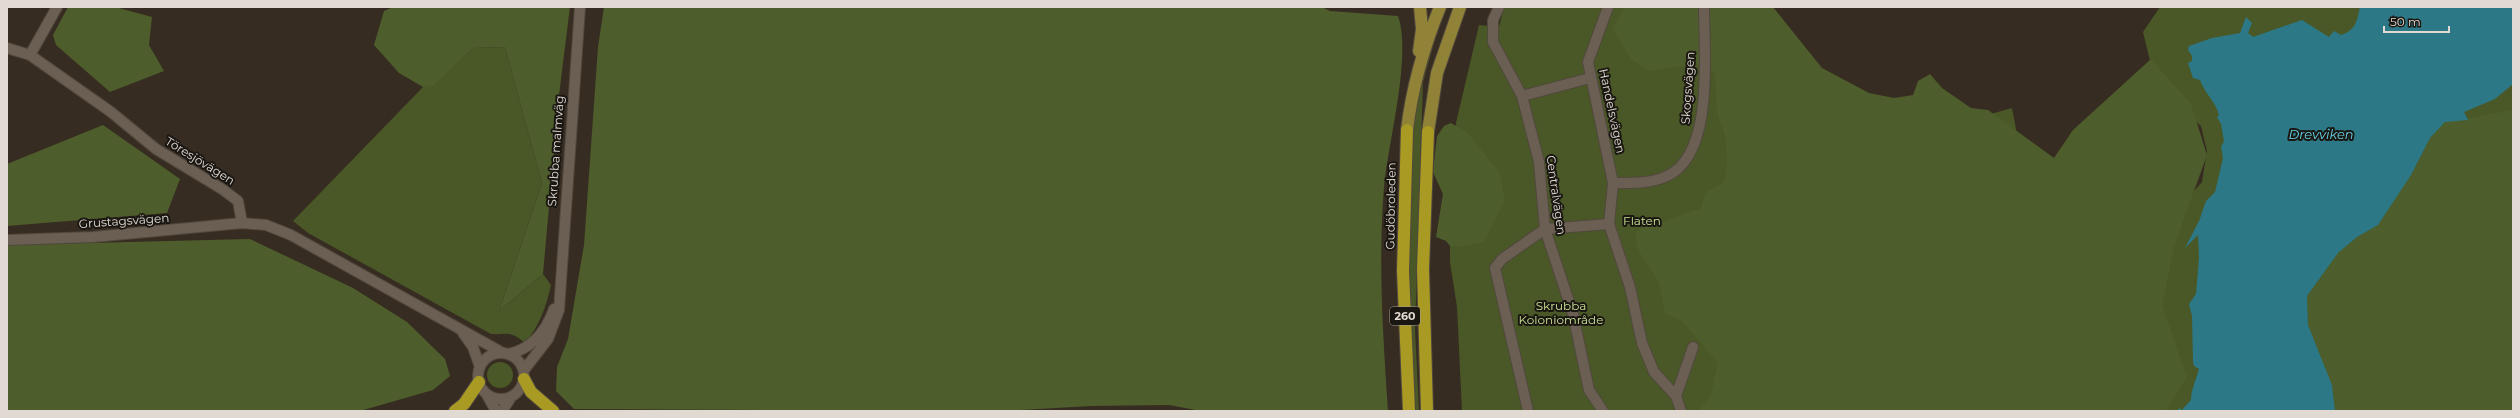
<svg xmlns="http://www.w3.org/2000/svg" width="2520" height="418" font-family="Montserrat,sans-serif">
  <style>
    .green { fill: #495826 }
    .forest { fill: #4d5d2b }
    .water { fill: #2d7886 }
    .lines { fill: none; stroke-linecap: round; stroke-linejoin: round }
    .minor-casing { stroke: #51483e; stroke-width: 12 }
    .major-casing { stroke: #51483e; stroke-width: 14 }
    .highway-casing { stroke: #51483e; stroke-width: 14 }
    .minor { stroke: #6a5f52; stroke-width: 10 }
    .major { stroke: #908236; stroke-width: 12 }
    .highway { stroke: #a99a24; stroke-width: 12 }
    .labels { text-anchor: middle; stroke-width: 4; stroke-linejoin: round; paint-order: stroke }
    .shield { fill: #1a1611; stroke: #a59f99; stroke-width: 1 }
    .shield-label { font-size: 11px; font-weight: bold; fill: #e1dad3 }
    .street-label { font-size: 12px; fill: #e1dad3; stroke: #1a1611 }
    .park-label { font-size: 12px; fill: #c7e193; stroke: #1a1611 }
    .water-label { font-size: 13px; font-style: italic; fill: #65d5ea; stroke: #1a1611 }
  </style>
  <rect width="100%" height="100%" fill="#372c21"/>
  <!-- green -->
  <path class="green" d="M1504,7H1707L1813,82L1948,126L2012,108L2031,208L2187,199L2202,182L2207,151L2201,126L2181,110L2150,61L2143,32L2160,7H2513V411H1462L1457,307L1450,262V235L1456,123L1479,25L1499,27Z
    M1433,34L1436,36L1423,82L1415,329L1419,411H1413L1409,263L1412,137L1421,81Z
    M505,47L542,183L499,311L543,274L551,285C546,307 540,325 525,343C510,330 508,335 491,334L308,233L293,221L424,86L434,84L473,48Z
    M487 375a13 13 0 1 1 26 0a13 13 0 1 1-26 0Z"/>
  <!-- forest -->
  <path class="forest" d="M68,7H115L152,17L149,45L164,71L110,92L56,45L53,35Z
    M393,7H570L559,95L543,274L499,311L542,183L505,47L473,48L434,85L423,87L399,73L374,45L384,11Z
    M604,7H1322L1330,11L1398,16C1412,55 1388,143 1384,187C1378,262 1383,336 1388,411H1201L1169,405L1091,406L1001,411L574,409L556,391L557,367L568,339L584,245L598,47Z
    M1624,7H1773L1822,68L1869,93L1894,98L1913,95L1918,81L1930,74L1942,88L1971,108L1988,110L2054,158L2073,130L2151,59L2191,104L2207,155L2175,244L2162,305L2187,377L2166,411H1697L1710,398L1718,363L1681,320L1664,313C1663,303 1662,290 1657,280C1648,260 1636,258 1636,232C1646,225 1652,225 1662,222C1677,218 1683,212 1701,209L1705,193L1724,182C1728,164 1728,146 1723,129C1721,123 1718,117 1717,111C1715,98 1718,82 1713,71L1694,64L1649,71L1631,59L1613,29Z
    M2513,110V411H2335L2332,385L2308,325L2307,296L2338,253L2357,237L2378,225L2411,175L2430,138L2445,122Z
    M1451,123L1467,132L1500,173L1505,200L1484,242L1459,247L1450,246L1446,241L1436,237L1443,194L1433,172L1437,136L1444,126Z
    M103,125L180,179L167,213L7,226V164Z
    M250,239L353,288L407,322L445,359L450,376L433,390L360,411H7V245Z"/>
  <!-- water -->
  <path class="water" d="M2360,7H2513V84L2495,99L2464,112L2468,120L2445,122L2430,138L2411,175L2378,225L2357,237L2338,253L2307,296L2308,325L2332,385L2335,411H2178L2179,408L2182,410L2191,400C2191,390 2196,380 2199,369L2194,366L2193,362L2192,316L2189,304L2196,294L2199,258L2198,235L2185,248L2199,221L2206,201L2215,192L2223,158L2221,146L2224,142L2221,124L2217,117L2219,115C2216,102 2205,94 2200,80L2193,78L2188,63L2192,61V56L2188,50L2189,46L2212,38L2240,33L2246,17L2252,23L2248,33L2253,37L2302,20L2329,37L2334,31L2341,35C2356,30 2357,21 2360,7Z"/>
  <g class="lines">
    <!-- minor casing -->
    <g class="minor-casing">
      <path id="minor" d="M1499,7L1493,20V42L1522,96L1539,162L1545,229L1573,314L1589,390L1603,411
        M1608,7L1588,62L1613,183L1609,224L1630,287L1642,343L1654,372L1676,396
        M7,48L30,55L111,112L156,149L222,189L238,201L242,223L266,225L291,235L503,353
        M30,55L57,7
        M1522,96L1590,78
        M1613,183C1632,183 1649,184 1667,176C1715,155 1704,51 1704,7
        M7,240L93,237L242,223
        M463,333L473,347L480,367
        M478 376a23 23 0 1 1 46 0a23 23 0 1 1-46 0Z
        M508,354C533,349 546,331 554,309
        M524,370L548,339L559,310L580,7
        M487,395L496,411
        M502,411L512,396
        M1528,411L1495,268L1502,259L1545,229L1609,224
        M1681,411L1676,396L1693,347"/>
    </g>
    <!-- major casing -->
    <g class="major-casing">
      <path id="major" d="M1419,51L1422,29L1420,7
        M1407,130C1412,88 1424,46 1440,7
        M1428,132L1437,73L1460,7"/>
    </g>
    <!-- highway casing -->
    <g class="highway-casing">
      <path id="highway" d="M1407,130L1403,271L1409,411
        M524,379L531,392L553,411
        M455,411L464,404L479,382
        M1427,411L1423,269L1428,132"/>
    </g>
    <!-- minor -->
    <use href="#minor" class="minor"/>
    <!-- major -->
    <use href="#major" class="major"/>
    <!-- highway -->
    <use href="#highway" class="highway"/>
  </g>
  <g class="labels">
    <!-- shield labels -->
    <rect class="shield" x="1390" y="307" width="30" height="18" rx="3"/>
    <g class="shield-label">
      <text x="1405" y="320">260</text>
    </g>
    <!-- street labels -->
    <g class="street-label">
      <text transform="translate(1688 88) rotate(-86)" y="4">Skogsvägen</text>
      <text transform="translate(1612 111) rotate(78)" y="4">Handelsvägen</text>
      <text transform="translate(556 151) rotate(-86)" y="4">Skrubba malmväg</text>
      <text transform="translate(200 161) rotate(32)" y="4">Töresjövägen</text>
      <text transform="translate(1556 195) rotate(82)" y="4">Centralvägen</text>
      <text transform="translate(1391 206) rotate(-89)" y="4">Gudöbroleden</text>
      <text transform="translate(124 221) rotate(-4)" y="4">Grustagsvägen</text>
    </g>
    <!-- park labels -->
    <g class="park-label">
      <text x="1642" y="225">Flaten</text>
      <text x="1561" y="310">Skrubba<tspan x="1561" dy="14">Koloniområde</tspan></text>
    </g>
    <!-- water labels -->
    <g class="water-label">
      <text x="2321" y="139">Drevviken</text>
    </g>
  </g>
  <!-- border -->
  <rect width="2520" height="418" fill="none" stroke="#e1dad3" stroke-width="16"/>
  <!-- scale -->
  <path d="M2384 26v6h65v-6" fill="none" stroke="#e1dad3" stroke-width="2"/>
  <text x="2390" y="26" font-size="12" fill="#e1dad3" stroke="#1a1611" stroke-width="3" paint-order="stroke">50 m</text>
</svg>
